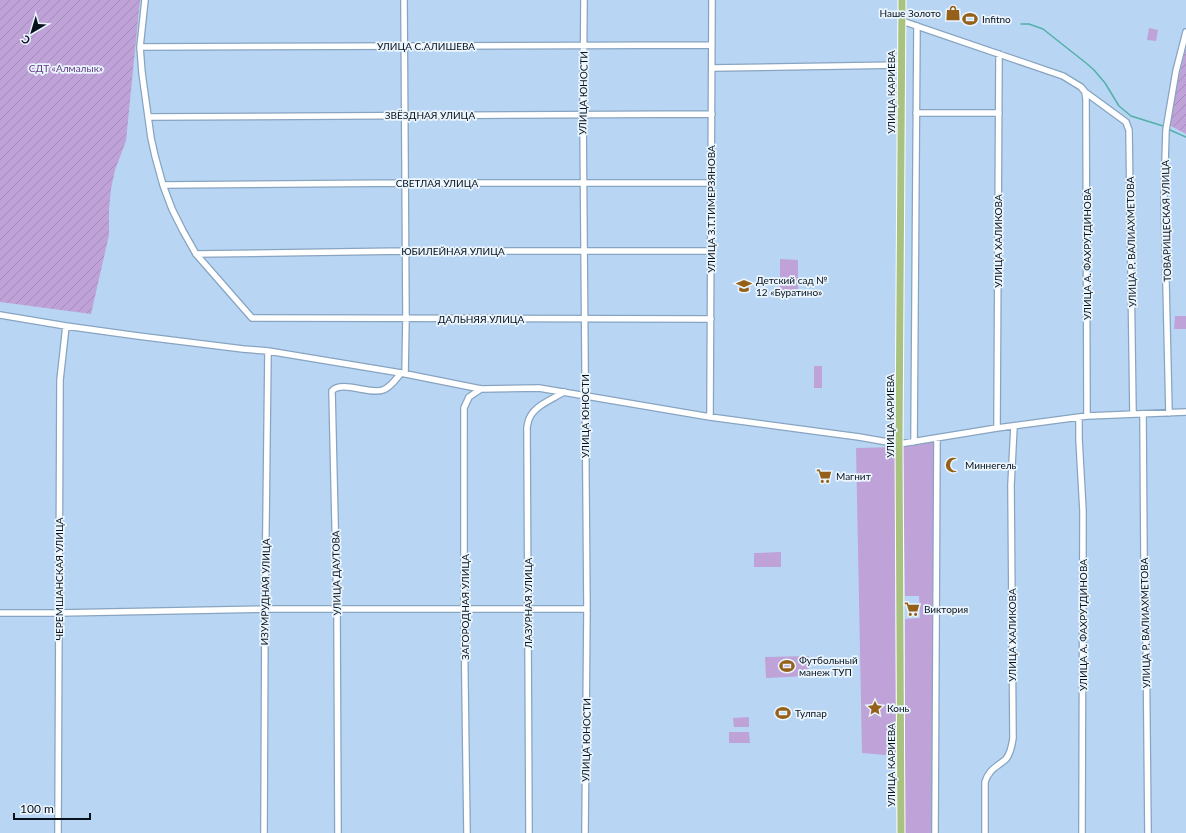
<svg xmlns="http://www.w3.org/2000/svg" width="1186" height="833" font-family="Lato,sans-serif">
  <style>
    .green { fill: #bfa3d8 }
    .garden { fill: url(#garden-furrows) }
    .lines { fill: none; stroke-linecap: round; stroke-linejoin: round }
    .stream { stroke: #52b0a9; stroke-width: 1.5 }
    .minor-casing { stroke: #87a4c0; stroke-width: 8 }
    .major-casing { stroke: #fff; stroke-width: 9 }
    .minor { stroke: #fff; stroke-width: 5.5 }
    .major { stroke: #a9c280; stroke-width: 7 }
    .labels { text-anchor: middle; stroke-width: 3.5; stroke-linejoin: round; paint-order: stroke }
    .poi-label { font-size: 10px; fill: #07111b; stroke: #ebf5fe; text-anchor: start }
    .street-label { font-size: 10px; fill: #07111b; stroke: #ebf5fe }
    .park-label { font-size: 10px; fill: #613980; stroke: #ebf5fe }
  </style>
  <defs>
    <pattern id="garden-furrows" width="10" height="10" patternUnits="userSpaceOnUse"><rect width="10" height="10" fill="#bfa3d8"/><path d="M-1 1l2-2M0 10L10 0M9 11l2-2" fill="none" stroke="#a38bb9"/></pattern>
  </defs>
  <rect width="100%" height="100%" fill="#b8d6f4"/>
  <!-- green -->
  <path class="green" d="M1149,28L1158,30L1156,41L1147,40Z
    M780,259L798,260V293H780Z
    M1175,316H1186V329H1174Z
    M814,366H822V388H814Z
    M933,441V581L932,608L933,666L934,833H905V619L920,618L919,596H905L903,447Z
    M895,447L896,756L862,753L856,448Z
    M781,552V567H754V553Z
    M809,656L808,676L766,678L765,657Z
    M749,717V727H734L733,718Z
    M729,732H749L750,743H729Z"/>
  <!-- garden -->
  <path class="garden" d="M0,0H140L126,141L115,170L111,189L109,209V235L91,314L0,302Z
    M1186,46V134L1169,125L1173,101Z"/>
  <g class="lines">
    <!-- stream -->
    <path class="stream" d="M1021,24H1029L1043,29L1086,63L1094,70L1105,83L1119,106L1131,116L1163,126
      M1170,130L1186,137"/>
    <!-- minor casing -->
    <g class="minor-casing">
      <path id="minor" d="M145,0L140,47L142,73L151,138L155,156L163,185L172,209L183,231L196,254L252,318L711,319
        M404,0L406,319L405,374
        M584,0L583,115L587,609L585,833
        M902,21L1063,76L1081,87L1085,92L1126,122L1129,130L1133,414
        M140,47L712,45
        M712,68L902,65
        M1085,92L1086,99L1087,416
        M916,113H999
        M148,117L712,114
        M163,185L405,183H711
        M196,254L406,251H711
        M0,315L66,326L138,336L243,349L268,351L401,373L481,389L539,388L710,417L859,437L899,444L997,428L1087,416L1186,412
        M1169,413L1164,196L1166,130L1176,71L1186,32
        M1143,414L1144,559L1146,626L1148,833
        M710,417L712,0
        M1079,418V439L1083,511L1082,833
        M997,428L999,54
        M914,442L917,26
        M0,613H59L265,609H587
        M58,833L60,380L66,326
        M264,833L265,609L268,351
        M338,833L337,609L332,391C342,380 370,395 383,390C391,387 396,379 401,373
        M467,833L464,610V408L469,397L481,389
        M529,833L527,427C528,424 528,420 530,417C536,405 553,399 564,392
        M935,833L937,438
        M985,833V782C989,769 997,767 1006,759C1011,753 1012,745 1013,738L1011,485L1014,426"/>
    </g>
    <!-- major casing -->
    <g class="major-casing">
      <path id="major" d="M901,833L899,444L902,0"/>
    </g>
    <!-- minor -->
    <use href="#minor" class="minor"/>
    <!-- major -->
    <use href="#major" class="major"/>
  </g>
  <!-- icons -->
  <defs>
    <g id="shop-bare" transform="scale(1.2)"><path d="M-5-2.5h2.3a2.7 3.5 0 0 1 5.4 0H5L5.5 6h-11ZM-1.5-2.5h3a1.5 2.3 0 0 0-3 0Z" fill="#956017" stroke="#ebf5fe" stroke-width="2.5" paint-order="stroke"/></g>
    <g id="stadium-bare" transform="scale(1.2)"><path d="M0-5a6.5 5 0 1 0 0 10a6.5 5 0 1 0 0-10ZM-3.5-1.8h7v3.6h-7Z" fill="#956017" stroke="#ebf5fe" stroke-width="2.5" paint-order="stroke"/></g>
    <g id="school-bare" transform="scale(1.2)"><path d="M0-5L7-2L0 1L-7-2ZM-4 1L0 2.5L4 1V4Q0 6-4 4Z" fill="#956017" stroke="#ebf5fe" stroke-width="2.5" paint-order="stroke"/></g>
    <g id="mosque-bare" transform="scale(1.2)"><path d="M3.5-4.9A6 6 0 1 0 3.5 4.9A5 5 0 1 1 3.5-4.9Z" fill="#956017" stroke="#ebf5fe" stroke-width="2.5" paint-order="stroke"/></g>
    <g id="supermarket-bare" transform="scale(1.2)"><path d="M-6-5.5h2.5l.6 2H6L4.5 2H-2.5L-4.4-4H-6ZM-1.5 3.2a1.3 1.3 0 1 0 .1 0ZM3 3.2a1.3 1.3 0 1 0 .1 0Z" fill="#956017" stroke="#ebf5fe" stroke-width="2.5" paint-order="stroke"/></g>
    <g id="sight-bare" transform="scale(1.2)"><path d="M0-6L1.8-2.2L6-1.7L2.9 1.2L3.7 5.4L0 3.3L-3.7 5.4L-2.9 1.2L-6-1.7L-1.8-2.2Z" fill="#956017" stroke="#ebf5fe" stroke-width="2.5" paint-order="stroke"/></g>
  </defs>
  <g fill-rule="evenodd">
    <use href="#shop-bare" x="953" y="13"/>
    <use href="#stadium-bare" x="970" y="19"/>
    <use href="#school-bare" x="744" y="286"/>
    <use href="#mosque-bare" x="953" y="465"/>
    <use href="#supermarket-bare" x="824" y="476"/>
    <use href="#supermarket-bare" x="912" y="609"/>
    <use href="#stadium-bare" x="787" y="666"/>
    <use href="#sight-bare" x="875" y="708"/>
    <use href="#stadium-bare" x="783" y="713"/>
  </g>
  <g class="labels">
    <!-- poi labels -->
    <g class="poi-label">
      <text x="941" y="17" text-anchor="end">Наше Золото</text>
      <text x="982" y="23">Infitno</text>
      <text x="756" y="284">Детский сад №<tspan x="756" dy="12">12 «Буратино»</tspan></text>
      <text x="965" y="469">Миннегель</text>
      <text x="836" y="480">Магнит</text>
      <text x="924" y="613">Виктория</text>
      <text x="799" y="664">Футбольный<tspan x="799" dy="12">манеж ТУП</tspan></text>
      <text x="887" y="712">Конь</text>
      <text x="795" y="717">Тулпар</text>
    </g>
    <!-- street labels -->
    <g class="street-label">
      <text x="426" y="50">УЛИЦА С.АЛИШЕВА</text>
      <text transform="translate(891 92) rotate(-90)" y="4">УЛИЦА КАРИЕВА</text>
      <text transform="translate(583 93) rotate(-89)" y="4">УЛИЦА ЮНОСТИ</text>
      <text x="430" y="119">ЗВЁЗДНАЯ УЛИЦА</text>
      <text x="437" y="187">СВЕТЛАЯ УЛИЦА</text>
      <text transform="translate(711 209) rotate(-90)" y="4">УЛИЦА З.Т.ТИМЕРЗЯНОВА</text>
      <text transform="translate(1166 221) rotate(-91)" y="4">ТОВАРИЩЕСКАЯ УЛИЦА</text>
      <text transform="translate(998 241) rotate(-90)" y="4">УЛИЦА ХАЛИКОВА</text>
      <text transform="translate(1131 242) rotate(-91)" y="4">УЛИЦА Р. ВАЛИАХМЕТОВА</text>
      <text x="453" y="255">ЮБИЛЕЙНАЯ УЛИЦА</text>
      <text transform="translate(1087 254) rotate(-90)" y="4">УЛИЦА А. ФАХРУТДИНОВА</text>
      <text x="481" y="323">ДАЛЬНЯЯ УЛИЦА</text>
      <text transform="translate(585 416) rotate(-90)" y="4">УЛИЦА ЮНОСТИ</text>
      <text transform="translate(890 416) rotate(-90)" y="4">УЛИЦА КАРИЕВА</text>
      <text transform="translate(336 573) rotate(-91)" y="4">УЛИЦА ДАУТОВА</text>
      <text transform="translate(59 579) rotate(-90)" y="4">ЧЕРЕМШАНСКАЯ УЛИЦА</text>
      <text transform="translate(265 592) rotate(-89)" y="4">ИЗУМРУДНАЯ УЛИЦА</text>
      <text transform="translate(528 603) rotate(-90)" y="4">ЛАЗУРНАЯ УЛИЦА</text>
      <text transform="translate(465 607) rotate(-90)" y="4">ЗАГОРОДНАЯ УЛИЦА</text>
      <text transform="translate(1145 623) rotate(-91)" y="4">УЛИЦА Р. ВАЛИАХМЕТОВА</text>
      <text transform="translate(1083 625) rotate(-90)" y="4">УЛИЦА А. ФАХРУТДИНОВА</text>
      <text transform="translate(1012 635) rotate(-90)" y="4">УЛИЦА ХАЛИКОВА</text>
      <text transform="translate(586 740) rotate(-89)" y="4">УЛИЦА ЮНОСТИ</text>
      <text transform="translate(891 765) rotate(-90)" y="4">УЛИЦА КАРИЕВА</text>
    </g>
    <!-- park labels -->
    <g class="park-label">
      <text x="66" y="72">СДТ «Алмалык»</text>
    </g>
  </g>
  <!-- north arrow -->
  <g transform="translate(32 32) rotate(218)" stroke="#ebf5fe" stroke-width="3" paint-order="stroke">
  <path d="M0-3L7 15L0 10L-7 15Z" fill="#07111b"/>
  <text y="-6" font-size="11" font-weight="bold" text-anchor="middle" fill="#07111b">С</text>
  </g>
  <!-- scale -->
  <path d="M14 813v6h76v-6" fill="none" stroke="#07111b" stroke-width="2"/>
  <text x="20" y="813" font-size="12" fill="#07111b" stroke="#ebf5fe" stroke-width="3" paint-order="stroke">100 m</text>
</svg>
